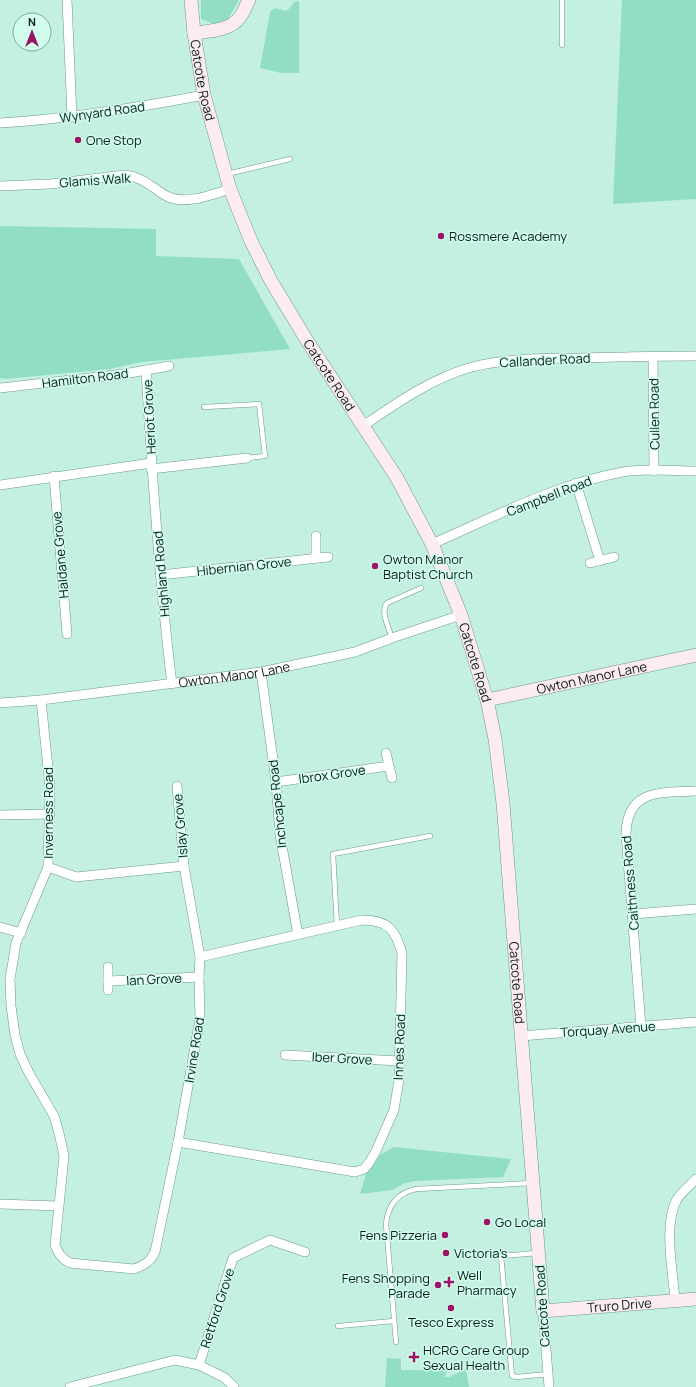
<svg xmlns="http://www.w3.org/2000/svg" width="696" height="1387" font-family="Manrope,sans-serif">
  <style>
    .green { fill: #91dec4 }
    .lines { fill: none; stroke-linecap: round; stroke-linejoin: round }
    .lane-casing { stroke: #6e998a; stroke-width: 5.5 }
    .street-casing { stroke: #6e998a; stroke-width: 10 }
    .secondary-casing { stroke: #6e998a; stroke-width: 14 }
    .lane { stroke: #fff; stroke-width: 4.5 }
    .street { stroke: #fff; stroke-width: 9 }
    .secondary { stroke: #fcebf2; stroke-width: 13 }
    .poi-dot { fill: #9b1465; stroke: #d0fded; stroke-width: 1.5 }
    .labels { text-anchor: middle; stroke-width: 3; stroke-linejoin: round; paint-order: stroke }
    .street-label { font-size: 13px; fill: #0a1b16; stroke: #d0fded }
    .poi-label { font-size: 13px; fill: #0a1b16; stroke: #d0fded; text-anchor: start }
  </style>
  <rect width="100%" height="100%" fill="#c3f0df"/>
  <!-- green -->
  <path class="green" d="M201,0H239L228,19L214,24L201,19Z
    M622,0H696V199L613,204Z
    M297,1L299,2V73H281L260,68L270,12L275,8L286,11L290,8L294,2Z
    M0,226L156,229V256L239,259L290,349L142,362L110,369L5,379L0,378Z
    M394,1147L511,1159L503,1177L415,1181L405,1183L392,1190L360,1194L366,1174L380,1155Z
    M387,1358L401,1359V1370H447L445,1377H449L466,1369L469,1387H385Z"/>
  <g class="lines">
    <!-- lane casing -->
    <g class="lane-casing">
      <path id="lane" d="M562,0V45
        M227,174L290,159
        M204,407L259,404L265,456L247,458
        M392,638C389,628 380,612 387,603L421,588
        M337,926L333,854L430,836
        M537,1253L501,1256L512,1376L517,1377L548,1374
        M338,1326L394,1321
        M396,1342L386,1224C388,1205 397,1193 416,1189L532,1183"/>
    </g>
    <!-- street casing -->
    <g class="street-casing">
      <g id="street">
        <path d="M67,0L72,117"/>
        <path d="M0,123C69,119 136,108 204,95"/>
        <path d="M0,186L50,184L125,175C142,177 149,185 163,194C182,207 210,195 230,189"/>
        <path d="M653,356L654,471"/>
        <path d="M146,370C152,475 159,580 172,684"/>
        <path d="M0,388L124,374L169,366"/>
        <path d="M363,426C395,404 434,377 472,367C508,358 544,358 581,358C619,357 658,356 696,356"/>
        <path d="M151,469L247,458"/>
        <path d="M54,476L67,634"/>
        <path d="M576,483L600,561"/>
        <path d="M0,485L151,463"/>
        <path d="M316,536V558"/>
        <path d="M432,544C494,517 556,484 623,472C644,468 674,471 696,471"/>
        <path d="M590,563L614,557"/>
        <path d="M160,575L328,557"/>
        <path d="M261,672L276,782L280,835L298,935"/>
        <path d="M41,700L50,787L48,867L16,943L10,979L11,1006L15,1035L20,1054L29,1073L54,1116L59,1133L64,1156L55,1245C58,1253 61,1258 70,1263L134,1269C145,1265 150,1262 155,1252L178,1142L200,1019L199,977L200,957L184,866L76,877L48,867"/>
        <path id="s1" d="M0,703L41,700L261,672L355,652L392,638L461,615"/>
        <path d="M386,753L392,778"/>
        <path d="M276,782L389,766"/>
        <path d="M177,786L184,866"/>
        <path d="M0,815L50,814"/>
        <path d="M633,914L696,909"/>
        <path d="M0,927L21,933"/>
        <path d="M108,967V990"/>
        <path d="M108,981L199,977"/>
        <path d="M641,1027L626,834C627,788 662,793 696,791"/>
        <path d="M521,1036L696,1022"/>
        <path d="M285,1055L399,1061"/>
        <path d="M178,1142L355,1172L364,1169L369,1163L376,1151L394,1110L399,1080L402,953C395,930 389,920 362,920L200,957"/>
        <path d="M0,1204L58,1206"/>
        <path d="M675,1300C673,1271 663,1225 677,1199C682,1192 690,1185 696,1179"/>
        <path d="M543,1311L549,1387"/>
        <path d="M199,1365L233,1258L270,1240L305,1252"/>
        <path d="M70,1387L175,1360L199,1365L225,1378L234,1387"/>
      </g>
    </g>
    <!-- secondary casing -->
    <g class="secondary-casing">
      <g id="secondary">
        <path id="s2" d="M191,0L194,33L204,95L230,189L251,241L271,281L306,339L397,478L432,544L461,615L487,700L495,739L503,803L543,1311L696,1299"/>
        <path d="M194,33C209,31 230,31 240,17C244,12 246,5 249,0"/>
        <path id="s3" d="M487,700L696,655"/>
      </g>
    </g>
    <!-- lane -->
    <use href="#lane" class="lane"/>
    <!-- street -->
    <use href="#street" class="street"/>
    <!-- secondary -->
    <use href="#secondary" class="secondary"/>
  </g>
  <!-- markers -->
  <g class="poi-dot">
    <circle cx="78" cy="140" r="4"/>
    <circle cx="441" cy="236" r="4"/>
    <circle cx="375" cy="566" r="4"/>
    <circle cx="487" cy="1222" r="4"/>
    <circle cx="445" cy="1235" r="4"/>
    <circle cx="446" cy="1253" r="4"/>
    <path d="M447 1276h4v4h4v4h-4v4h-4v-4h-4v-4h4z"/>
    <circle cx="438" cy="1285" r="4"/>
    <circle cx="451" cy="1308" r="4"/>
    <path d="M412 1351h4v4h4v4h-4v4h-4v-4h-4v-4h4z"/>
  </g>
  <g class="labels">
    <!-- street labels -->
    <g class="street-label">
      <text dy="5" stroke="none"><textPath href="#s2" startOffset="81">Catcote Road</textPath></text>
      <text transform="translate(102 112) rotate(-8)" y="5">Wynyard Road</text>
      <text transform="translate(95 180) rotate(-4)" y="5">Glamis Walk</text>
      <text transform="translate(545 360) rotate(-3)" y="5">Callander Road</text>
      <text dy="5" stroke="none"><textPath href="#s2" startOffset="405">Catcote Road</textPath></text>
      <text transform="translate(85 378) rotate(-7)" y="5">Hamilton Road</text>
      <text transform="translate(654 414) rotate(-91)" y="5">Cullen Road</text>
      <text transform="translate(149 417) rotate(-93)" y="5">Heriot Grove</text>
      <text transform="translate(549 496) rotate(-21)" y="5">Campbell Road</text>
      <text transform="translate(60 555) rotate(-95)" y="5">Haldane Grove</text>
      <text transform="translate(244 566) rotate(-6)" y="5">Hibernian Grove</text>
      <text transform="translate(161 574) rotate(-95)" y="5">Highland Road</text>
      <text dy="5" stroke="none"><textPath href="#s2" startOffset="729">Catcote Road</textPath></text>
      <text dy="5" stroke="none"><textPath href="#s1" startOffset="236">Owton Manor Lane</textPath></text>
      <text dy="5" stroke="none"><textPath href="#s3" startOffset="107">Owton Manor Lane</textPath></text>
      <text transform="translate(332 774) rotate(-8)" y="5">Ibrox Grove</text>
      <text transform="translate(277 804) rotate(-96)" y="5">Inchcape Road</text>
      <text transform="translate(48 813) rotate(-90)" y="5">Inverness Road</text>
      <text transform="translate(180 826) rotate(-95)" y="5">Islay Grove</text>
      <text transform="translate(630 883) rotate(-95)" y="5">Caithness Road</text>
      <text transform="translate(154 979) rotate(-3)" y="5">Ian Grove</text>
      <text dy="5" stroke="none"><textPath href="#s2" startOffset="1053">Catcote Road</textPath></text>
      <text transform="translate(608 1029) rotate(-4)" y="5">Torquay Avenue</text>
      <text transform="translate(399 1047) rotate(-88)" y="5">Innes Road</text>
      <text transform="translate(194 1050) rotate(-81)" y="5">Irvine Road</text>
      <text transform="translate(342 1058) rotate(3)" y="5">Iber Grove</text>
      <text dy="5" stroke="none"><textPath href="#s2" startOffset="1459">Truro Drive</textPath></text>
      <text transform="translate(542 1306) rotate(-94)" y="5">Catcote Road</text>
      <text transform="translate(217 1308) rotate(-72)" y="5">Retford Grove</text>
    </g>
    <!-- poi labels -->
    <g class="poi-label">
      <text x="86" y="145">One Stop</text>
      <text x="449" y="241">Rossmere Academy</text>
      <text x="383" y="564">Owton Manor<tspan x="383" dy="15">Baptist Church</tspan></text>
      <text x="495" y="1227">Go Local</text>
      <text x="437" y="1240" text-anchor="end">Fens Pizzeria</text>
      <text x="454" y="1258">Victoria's</text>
      <text x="457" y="1280">Well<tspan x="457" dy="15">Pharmacy</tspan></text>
      <text x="430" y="1283" text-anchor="end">Fens Shopping<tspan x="430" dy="15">Parade</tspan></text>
      <text x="451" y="1327" text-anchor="middle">Tesco Express</text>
      <text x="423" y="1355">HCRG Care Group<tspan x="423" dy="15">Sexual Health</tspan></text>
    </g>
  </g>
  <!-- north arrow -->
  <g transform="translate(32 32)"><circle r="19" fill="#d0fded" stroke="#81a397"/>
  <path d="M0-3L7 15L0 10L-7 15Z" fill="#9b1465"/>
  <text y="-6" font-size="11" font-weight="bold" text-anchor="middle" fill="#0a1b16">N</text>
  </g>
</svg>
